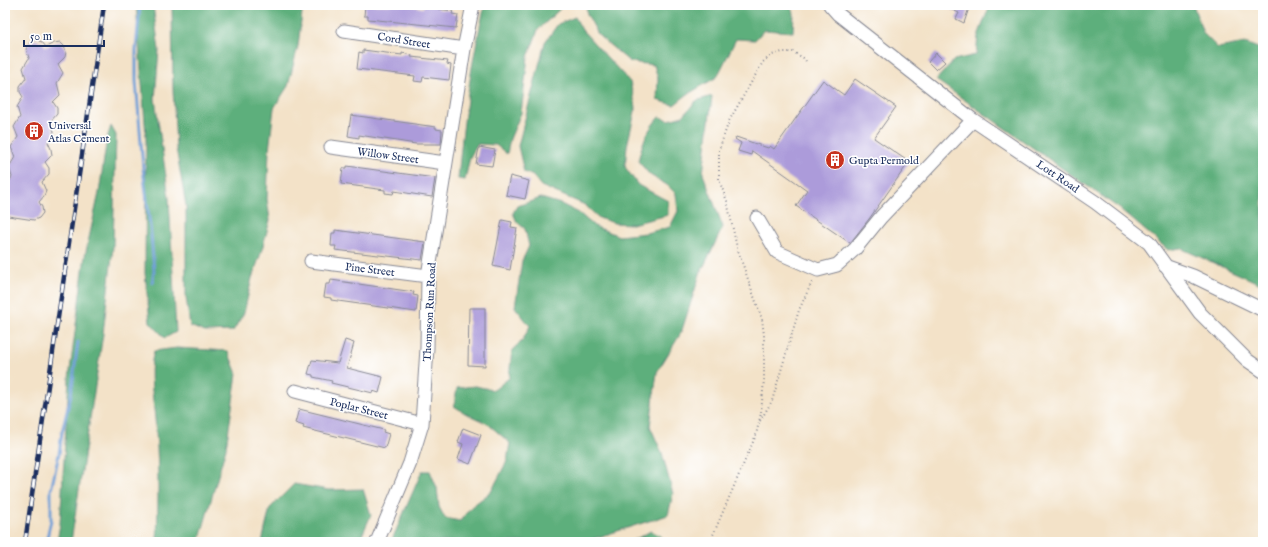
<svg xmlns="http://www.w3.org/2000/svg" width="1268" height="547" font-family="'IM FELL English',serif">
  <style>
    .forest { fill: #5daf7c; stroke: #3c6f6d }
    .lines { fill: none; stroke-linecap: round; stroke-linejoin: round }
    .stream { stroke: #6c9dd6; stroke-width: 3 }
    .building { fill: #ac9bda }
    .minor-casing { stroke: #878893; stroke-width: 15 }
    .path { stroke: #878893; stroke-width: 2; stroke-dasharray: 1 3; stroke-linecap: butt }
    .minor { stroke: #fff; stroke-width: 13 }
    .rail-casing { stroke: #1b2f5e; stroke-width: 4.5 }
    .rail { stroke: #fff; stroke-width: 3; stroke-dasharray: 9; stroke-linecap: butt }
    .labels { text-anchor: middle; stroke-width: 3; stroke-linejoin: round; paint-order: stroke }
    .street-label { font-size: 11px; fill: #1b2f5e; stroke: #fff }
    .poi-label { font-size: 11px; fill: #1b2f5e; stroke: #fff; text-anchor: start }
  </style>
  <rect width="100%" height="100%" fill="#fff"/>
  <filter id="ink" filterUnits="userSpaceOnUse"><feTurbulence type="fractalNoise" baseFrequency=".025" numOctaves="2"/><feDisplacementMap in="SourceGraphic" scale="8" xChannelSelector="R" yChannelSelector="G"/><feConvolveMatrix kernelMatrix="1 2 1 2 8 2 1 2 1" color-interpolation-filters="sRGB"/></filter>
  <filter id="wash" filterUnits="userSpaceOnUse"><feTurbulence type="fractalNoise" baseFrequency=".012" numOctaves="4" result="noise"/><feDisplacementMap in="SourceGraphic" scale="16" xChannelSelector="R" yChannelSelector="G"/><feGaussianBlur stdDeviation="0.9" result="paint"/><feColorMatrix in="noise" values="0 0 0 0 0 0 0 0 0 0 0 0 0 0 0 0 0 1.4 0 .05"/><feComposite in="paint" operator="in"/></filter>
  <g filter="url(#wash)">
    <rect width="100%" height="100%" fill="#f3e2c8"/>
    <!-- forest -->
    <path class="forest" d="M136,5H153L159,50L155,99L169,198L176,332L165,338L150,322L145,273L146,136Z
      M172,5H303L298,46L288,86L274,108L269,150L267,199L270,220L261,253L252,278L244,313L233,331L205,332L190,326L186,297V206L176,148L173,89Z
      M485,5H564L538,30L528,57L521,113L510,139L507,154L496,145L478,144L470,157L465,180L458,179C463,122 471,61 485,5Z
      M586,5H789L794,13L793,32L764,30L755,40L736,39L717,77L688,94L674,105L657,100L658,78L654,65L630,62L599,36L587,14Z
      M990,5H1193L1203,33L1218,48L1245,43L1263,50V285L1180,248L1168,250L1120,209L936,80L954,60L976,55L978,36Z
      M575,17L582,30L630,82L636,107L627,146L625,167L638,185L668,201V215L632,224L614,223L599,218L585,205L541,186L533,176L524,172L518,146L545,42L558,24Z
      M712,96L703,174L723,227L700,274L681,333L657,372L650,426L662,453L673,494L668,515L583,542H391L422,471H430L437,488L439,507L445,518L460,521L471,507L491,492L507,461L510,443L488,424L465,413L454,406L457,388L475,386L494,390L509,378L512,350L522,341L530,326L515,307L522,261L529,246L525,229L517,222L513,213L517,206L541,198L561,204L579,213L594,226L619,236L646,233L670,227L678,211L676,194L667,185L650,175L638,161C642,144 647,130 659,117L669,120L683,116L696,101Z
      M111,126L116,135L113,247L103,334L71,542H57L60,524L69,378L85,256L99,193L107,138Z
      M177,348L228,351L237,374L226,448L199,542H157C158,505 159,469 156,432C155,407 147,374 154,351Z
      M294,484L329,490L363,489L371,515L359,542H262L270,508Z
      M651,531L661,536L660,542H630Z"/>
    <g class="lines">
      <!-- stream -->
      <path class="stream" d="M140,5L136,50V81L143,168L151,234L154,271L152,283
        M46,542L51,520V490L59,454L62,432L71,395L78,342"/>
    </g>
    <g id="blocks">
      <!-- building -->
      <path class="building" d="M365,5H405L423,8L424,5H439L438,9L453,11L452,14L458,15L456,28L368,19V16H364Z
        M942,5H970L964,23L956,19L959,13Z
        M36,40L42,42L46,47L54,43L60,42L64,46L66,52L65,57L58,64L63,73L57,83L60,95L53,102L57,108V114L50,122L54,131L53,137L48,142L51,149L52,155L45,162L49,168V174L42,182L46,191L44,196L39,202L42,207L43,213L39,218L34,220L8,216L5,214V202L8,197L6,187L12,177L9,167L15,157L11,147L18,137L14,127L20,117L17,107L23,97L20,92V86L26,78L23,68L29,58L26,49L30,42Z
        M363,50L402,55V53L412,55L411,57L448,61L447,64L451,65L449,80L423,77L422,82L414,81L415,76L357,69L359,52L363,53Z
        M936,53L945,62L936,70L928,62Z
        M855,79L896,107L874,138L909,162L869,219L850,243L796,206L807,190L752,151L751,155L738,151L741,143L735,139L736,137L768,148L770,146L774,149L823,80L844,95Z
        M351,115L436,127V129L442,130L441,144H416L359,135V138L348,136Z
        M479,147L495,150L492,166L476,164Z
        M347,166L435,178L432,197L394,191L393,194L385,193V190L341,184L343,168H347Z
        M510,176L529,181L525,199L506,195Z
        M502,220L512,222L511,227L517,228L510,270L493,266Z
        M335,230L425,242L422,260L335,250L336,246H331L332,233H335Z
        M331,280L414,292L413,295L418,296L416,312L331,300V298L324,297L326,284H330Z
        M469,308H485V366L468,365Z
        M345,340L354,343L347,368L383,377L379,393L373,391V393L331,383L332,381L313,377V375L308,374L312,360L338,363Z
        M299,409L384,430L383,432L389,434L385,448L303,428L304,426L295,423Z
        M463,428L481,435L470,464L458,459L463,444L458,442Z"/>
    </g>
  </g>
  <g filter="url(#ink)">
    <use href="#blocks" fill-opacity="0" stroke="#878893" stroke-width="1"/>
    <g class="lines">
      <!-- minor casing -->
      <g class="minor-casing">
        <path id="minor" d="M830,5L838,14L973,120L1095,202L1149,243L1200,313L1247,360L1263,371
          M344,31L464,49
          M331,147L445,163
          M757,218L777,252L818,270L837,265L855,249L881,217L973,120
          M311,261L428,276
          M1165,266L1193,276L1263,310
          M295,391L422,424
          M377,542L410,463L422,424L427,348L428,276L464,49L473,5"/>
      </g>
      <!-- path -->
      <path class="path" d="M760,421L772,401L799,310L813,280
        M710,542L756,435L761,413L764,380V335L762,319L737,248L727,201L719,180V150L729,121L763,62L772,55L782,52H793L805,59L807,64"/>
      <!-- minor -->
      <use href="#minor" class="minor"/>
      <!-- rail casing -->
      <g class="rail-casing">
        <path id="rail" d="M25,542L104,5"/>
      </g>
      <!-- rail -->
      <use href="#rail" class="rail"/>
    </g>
  </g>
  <!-- icons -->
  <defs>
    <g id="building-disc" transform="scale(1)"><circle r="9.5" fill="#c8321e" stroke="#fff"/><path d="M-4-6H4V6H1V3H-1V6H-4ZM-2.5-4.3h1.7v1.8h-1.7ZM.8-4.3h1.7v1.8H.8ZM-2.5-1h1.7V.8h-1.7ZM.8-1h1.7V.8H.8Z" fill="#fff"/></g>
  </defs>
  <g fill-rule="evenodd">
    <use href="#building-disc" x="34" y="131"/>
    <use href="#building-disc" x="835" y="160"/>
  </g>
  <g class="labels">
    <!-- street labels -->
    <g class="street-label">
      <text transform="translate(404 40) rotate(9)" y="4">Cord Street</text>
      <text transform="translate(388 155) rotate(8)" y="4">Willow Street</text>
      <text transform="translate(1058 176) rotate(34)" y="4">Lott Road</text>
      <text transform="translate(370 269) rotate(7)" y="4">Pine Street</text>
      <text transform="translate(429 312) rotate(-87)" y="4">Thompson Run Road</text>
      <text transform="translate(359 408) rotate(14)" y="4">Poplar Street</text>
    </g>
    <!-- poi labels -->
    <g class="poi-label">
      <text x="48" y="129">Universal<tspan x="48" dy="13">Atlas Cement</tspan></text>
      <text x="849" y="164">Gupta Permold</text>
    </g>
  </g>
  <!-- margin -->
  <rect width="1268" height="547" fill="none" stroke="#fff" stroke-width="20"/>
  <!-- scale -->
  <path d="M24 40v6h80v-6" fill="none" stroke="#1b2f5e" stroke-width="2"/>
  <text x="30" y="40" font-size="12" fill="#1b2f5e" stroke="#ffffff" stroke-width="3" paint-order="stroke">50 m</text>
</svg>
